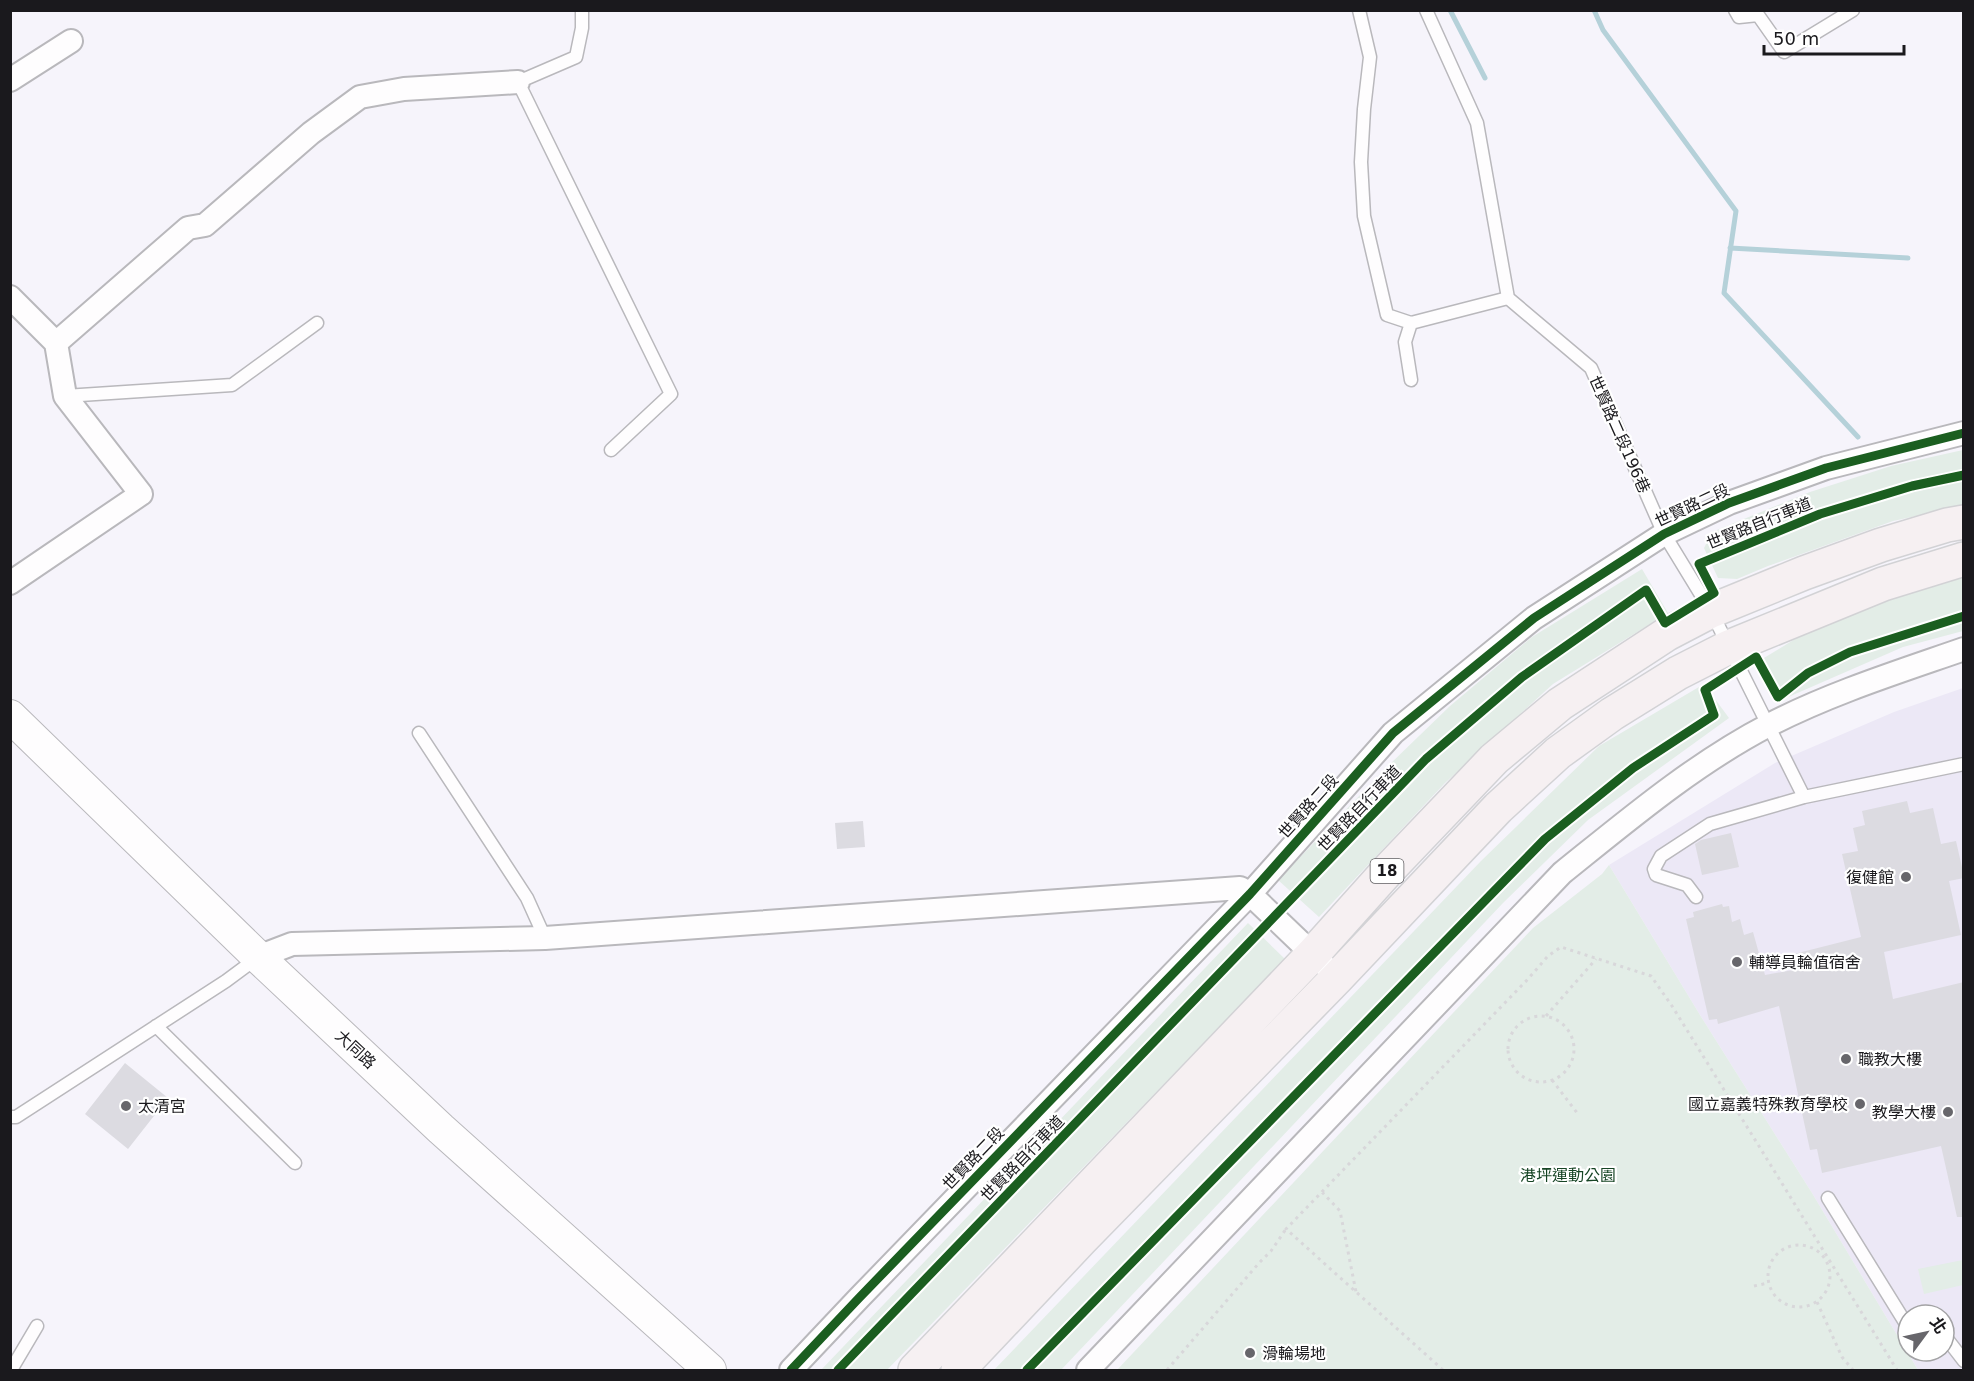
<svg xmlns="http://www.w3.org/2000/svg" width="1974" height="1381" font-family="'DejaVu Sans','Noto Sans TC',sans-serif">
  <style>
    .built { fill: #ece8f6; fill-rule: evenodd }
    .green { fill: #e3ede7 }
    .lines { fill: none; stroke-linecap: round; stroke-linejoin: round }
    .stream { stroke: #b5d1d9; stroke-width: 5 }
    .building { fill: #dcdbe1 }
    .lane-casing { stroke: #b9b8bc; stroke-width: 15 }
    .street-casing { stroke: #b9b8bc; stroke-width: 26 }
    .secondary-casing { stroke: #b9b8bc; stroke-width: 34 }
    .primary-casing { stroke: #d2d2d5; stroke-width: 36 }
    .path { stroke: #d8d7da; stroke-width: 3; stroke-dasharray: 3 4.5; stroke-linecap: butt }
    .lane { stroke: #fefdfe; stroke-width: 12 }
    .street { stroke: #fefdfe; stroke-width: 22 }
    .secondary { stroke: #fefdfe; stroke-width: 32 }
    .primary { stroke: #f6f0f2; stroke-width: 33 }
    .cycleway-casing { stroke: #fff; stroke-width: 13 }
    .cycleway { stroke: #1b5e20; stroke-width: 9 }
    .poi-dot { fill: #67666b; stroke: #fff; stroke-width: 2 }
    .labels { text-anchor: middle; stroke-width: 4.5; stroke-linejoin: round; paint-order: stroke }
    .shield { fill: #fff; stroke: #5f5e61; stroke-width: 1.5 }
    .shield-label { font-size: 15px; font-weight: bold; fill: #1a191d }
    .street-label { font-size: 16px; fill: #1a191d; stroke: #fff }
    .poi-label { font-size: 16px; fill: #1a191d; stroke: #fff; text-anchor: start }
    .park-label { font-size: 16px; fill: #174525; stroke: #fff }
  </style>
  <rect width="100%" height="100%" fill="#f6f4fb"/>
  <!-- built -->
  <path class="built" d="M1963,688V1370H1918L1812,1193L1700,1015L1609,865L1775,763L1894,712ZM1908,1315H1944V1351H1908Z"/>
  <!-- green -->
  <path class="green" d="M1963,450V506L1893,521L1768,566L1737,579L1718,578L1704,548L1712,532L1810,492L1891,466Z
    M1642,569L1668,613L1553,684L1445,783L1319,917L1278,880L1388,766L1450,706L1532,637Z
    M1963,576V631L1903,647L1777,702L1759,661L1795,639L1878,603Z
    M1704,684L1729,718L1588,820L1503,903L1061,1370H994L1481,861L1599,746Z
    M1609,865L1700,1015L1812,1193L1918,1370H1117L1533,928L1602,874Z
    M1248,923L1285,959L887,1370H821Z
    M1963,1260V1285L1924,1294L1918,1269Z"/>
  <g class="lines">
    <!-- stream -->
    <path class="stream" d="M1450,10L1485,78
      M1594,10L1603,30L1736,211L1724,293L1858,437
      M1730,248L1908,258"/>
  </g>
  <!-- building -->
  <path class="building" d="M1907,801L1910,813L1933,808L1941,844L1956,841L1964,876V878L1949,881L1961,935L1884,952L1893,999L1964,982V1217H1957L1941,1146L1822,1173L1817,1149L1810,1150L1779,1006L1718,1024L1717,1019L1709,1020L1686,919L1694,917L1693,912L1722,904L1723,907L1729,906L1732,922L1740,919L1744,935L1753,932L1765,975L1793,970L1790,955L1861,937L1842,854L1858,851L1853,828L1865,825L1862,811Z
    M863,821L865,847L837,849L835,823Z
    M1731,833L1739,867L1702,875L1695,844L1701,840Z
    M125,1063L168,1098L128,1149L85,1114Z"/>
  <g class="lines">
    <!-- lane casing -->
    <g class="lane-casing">
      <path id="lane" d="M582,10V28L576,57L518,82L671,394L611,450
        M1359,10L1370,57L1364,109L1361,162L1364,216L1387,315L1411,323L1508,298L1591,368L1664,534L1711,611L1804,797L1964,764
        M1426,10L1477,123L1508,298
        M1735,10L1739,17L1758,15L1784,52L1853,10
        M1411,380L1405,342L1411,323
        M65,396L232,385L317,323
        M419,733L527,898L545,938
        M1696,897L1687,885L1656,875L1654,869L1661,856L1710,824L1804,797
        M156,1026L295,1163
        M10,1117H16L226,981L257,958
        M1828,1198L1908,1327
        M1944,1338L1947,1339L1964,1361
        M11,1370L37,1326"/>
    </g>
    <!-- street casing -->
    <g class="street-casing">
      <path id="street" d="M10,80L71,41
        M10,297L56,343L65,396L141,494L10,583
        M56,343L188,228L205,225L311,133L360,97L404,89L518,82
        M258,957L292,944L545,938L1240,888L1250,894L1323,964
        M791,1370L859,1298L1250,894L1393,733L1534,618L1664,534L1729,503L1826,468L1964,433
        M1088,1370L1562,873C1628,820 1694,764 1769,725C1831,693 1898,672 1964,649"/>
    </g>
    <!-- secondary casing -->
    <g class="secondary-casing">
      <path id="secondary" d="M10,716L258,957L441,1129L710,1370"/>
    </g>
    <!-- primary casing -->
    <g class="primary-casing">
      <path id="primary" d="M915,1370L1313,954L1390,868L1494,759L1560,704L1667,634L1711,611L1804,573L1881,545L1947,525L1964,522
        M958,1370L1081,1240L1337,978L1498,808L1558,753L1612,714L1678,673L1729,647L1883,584L1964,559"/>
    </g>
    <!-- path -->
    <path class="path" d="M1546,1016L1596,959
      M1508 1049a33 33 0 1 1 66 0a33 33 0 1 1-66 0Z
      M1552,1080L1578,1114
      M1322,1192L1340,1211L1356,1292
      M1768 1276a31 31 0 1 1 62 0a31 31 0 1 1-62 0Z
      M1754,1286L1768,1283
      M1817,1302L1842,1357L1853,1370
      M1167,1370L1259,1263L1271,1251L1286,1229
      M1443,1370L1286,1229L1528,979L1548,956L1561,947L1651,976L1672,1006L1762,1151L1897,1370"/>
    <!-- lane -->
    <use href="#lane" class="lane"/>
    <!-- street -->
    <use href="#street" class="street"/>
    <!-- secondary -->
    <use href="#secondary" class="secondary"/>
    <!-- primary -->
    <use href="#primary" class="primary"/>
    <!-- cycleway casing -->
    <g class="cycleway-casing">
      <path id="cycleway" d="M791,1370L859,1298L1250,894L1393,733L1534,618L1664,534L1729,503L1826,468L1964,433
        M838,1370L1426,759L1522,677L1646,590L1665,623L1714,593L1699,564L1820,514L1912,486L1964,475
        M1027,1370L1545,839L1633,768L1714,715L1705,690L1756,657L1778,697L1808,673L1850,652L1964,616"/>
    </g>
    <!-- cycleway -->
    <use href="#cycleway" class="cycleway"/>
  </g>
  <!-- markers -->
  <g class="poi-dot">
    <circle cx="1906" cy="877" r="6"/>
    <circle cx="1737" cy="962" r="6"/>
    <circle cx="1846" cy="1059" r="6"/>
    <circle cx="1860" cy="1104" r="6"/>
    <circle cx="126" cy="1106" r="6"/>
    <circle cx="1948" cy="1112" r="6"/>
    <circle cx="1250" cy="1353" r="6"/>
  </g>
  <g class="labels">
    <!-- shield labels -->
    <rect class="shield" x="1370.5" y="859" width="33" height="24" rx="4.5"/>
    <g class="shield-label">
      <text x="1387" y="876">18</text>
    </g>
    <!-- street labels -->
    <g class="street-label">
      <text transform="translate(1620 434) rotate(66)" y="6">世賢路二段196巷</text>
      <text transform="translate(1692 505) rotate(-25)" y="6">世賢路二段</text>
      <text transform="translate(1759 523) rotate(-22)" y="6">世賢路自行車道</text>
      <text transform="translate(1308 806) rotate(-48)" y="6">世賢路二段</text>
      <text transform="translate(1359 808) rotate(-46)" y="6">世賢路自行車道</text>
      <text transform="translate(356 1049) rotate(43)" y="6">大同路</text>
      <text transform="translate(973 1158) rotate(-46)" y="6">世賢路二段</text>
      <text transform="translate(1022 1158) rotate(-46)" y="6">世賢路自行車道</text>
    </g>
    <!-- poi labels -->
    <g class="poi-label">
      <text x="1894" y="883" text-anchor="end">復健館</text>
      <text x="1749" y="968">輔導員輪值宿舍</text>
      <text x="1858" y="1065">職教大樓</text>
      <text x="1848" y="1110" text-anchor="end">國立嘉義特殊教育學校</text>
      <text x="138" y="1112">太清宮</text>
      <text x="1936" y="1118" text-anchor="end">教學大樓</text>
      <text x="1262" y="1359">滑輪場地</text>
    </g>
    <!-- park labels -->
    <g class="park-label">
      <text x="1568" y="1181">港坪運動公園</text>
    </g>
  </g>
  <!-- border -->
  <rect width="1974" height="1381" fill="none" stroke="#1a191d" stroke-width="24"/>
  <!-- north arrow -->
  <g transform="translate(1926 1333) rotate(57)"><circle r="28" fill="#ffffff" stroke="#a3a3a5" stroke-width="1.5"/>
  <path d="M0-4.5L10 22L0 15L-10 22Z" fill="#67666b"/>
  <text y="-9" font-size="16" font-weight="bold" text-anchor="middle" fill="#1a191d">北</text>
  </g>
  <!-- scale -->
  <path d="M1764 45v9h140v-9" fill="none" stroke="#1a191d" stroke-width="3"/>
  <text x="1773" y="45" font-size="18" fill="#1a191d" stroke="#ffffff" stroke-width="4.5" paint-order="stroke">50 m</text>
</svg>
